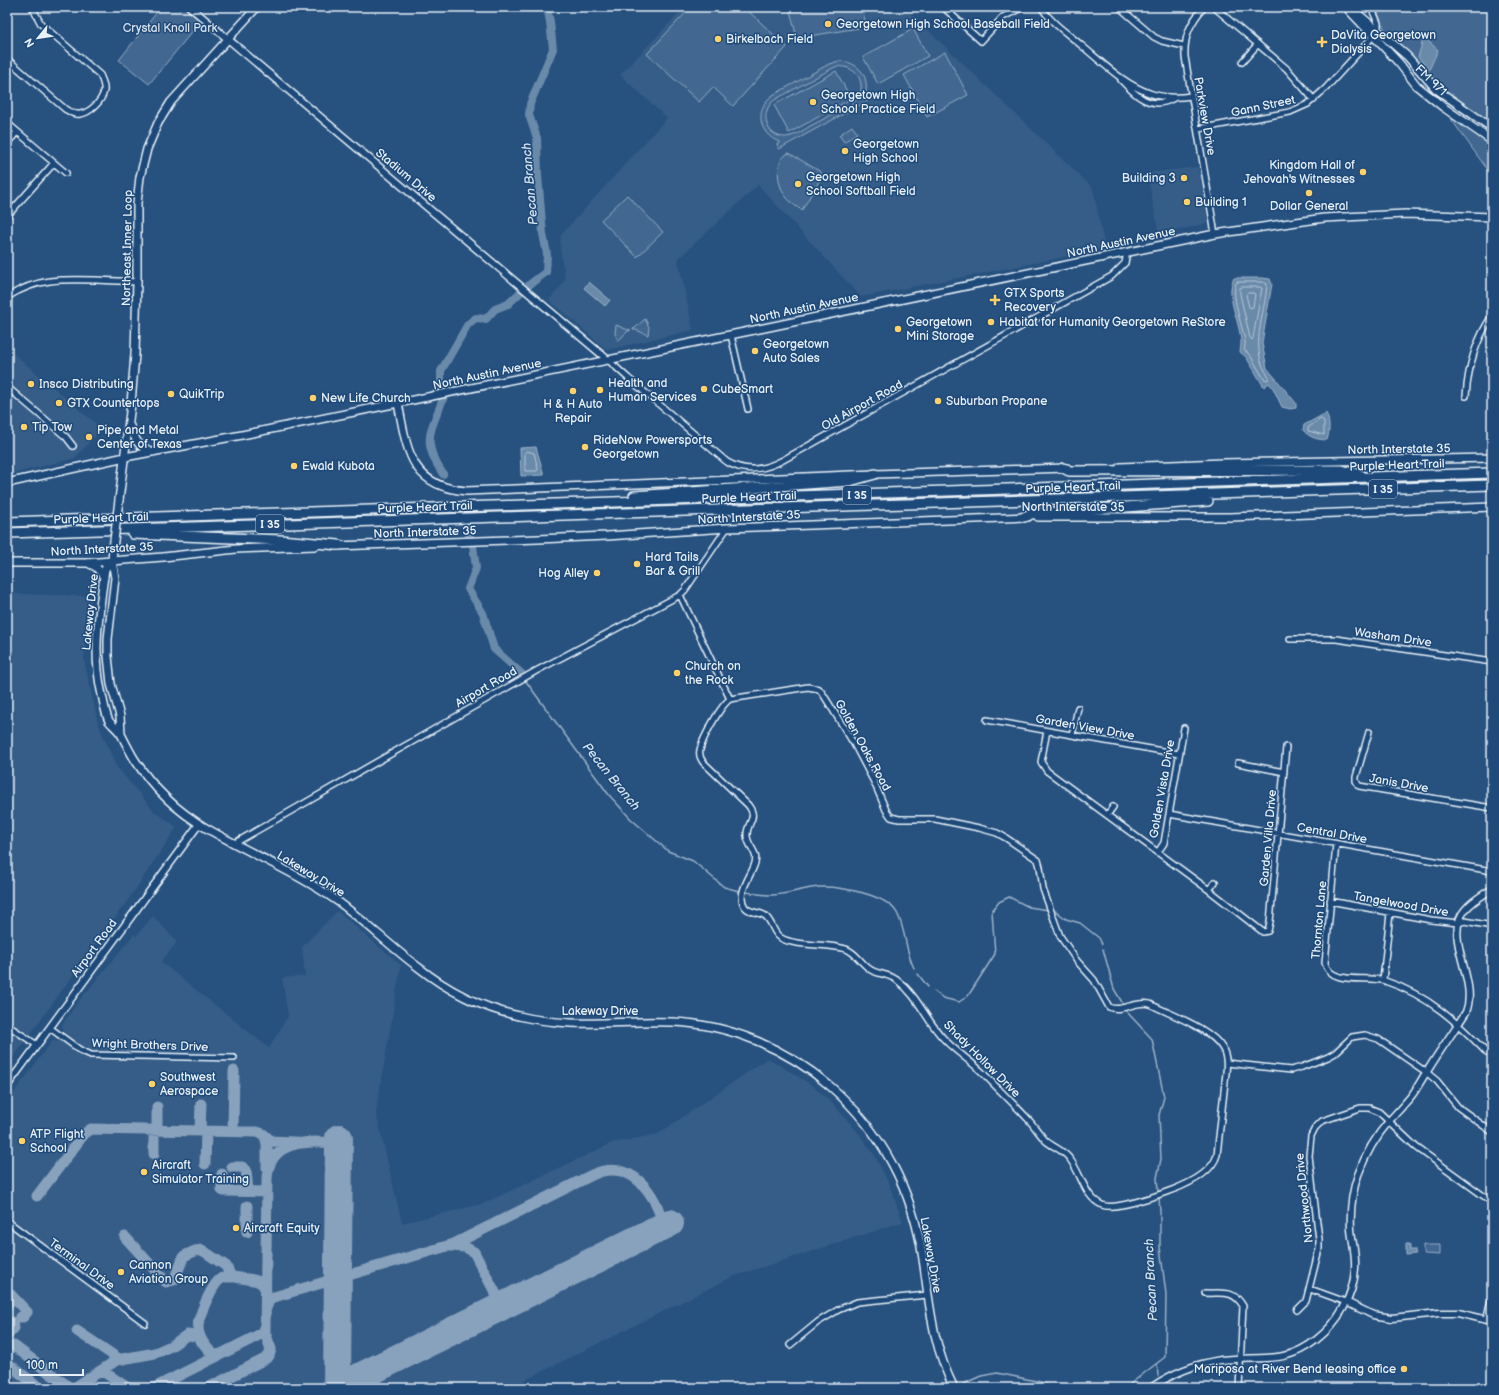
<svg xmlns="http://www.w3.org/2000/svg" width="1499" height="1395" font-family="'Balsamiq Sans',sans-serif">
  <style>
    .built { fill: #355d88 }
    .green { fill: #436891; stroke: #96acc4; fill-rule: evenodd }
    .water { fill: #6b8aaa; stroke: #9db3c9 }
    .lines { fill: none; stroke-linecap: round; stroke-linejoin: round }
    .shore { stroke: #b6c8d9; stroke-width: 1 }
    .stream { stroke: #9db3c9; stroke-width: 1.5 }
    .river { stroke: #6b8aaa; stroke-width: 8 }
    .taxiway { stroke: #88a1bc; stroke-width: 11 }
    .runway { stroke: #88a1bc; stroke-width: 28 }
    .minor-casing { stroke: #e8f1f8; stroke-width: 8 }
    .tertiary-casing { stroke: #e8f1f8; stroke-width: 9 }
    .secondary-casing { stroke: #e8f1f8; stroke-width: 10 }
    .motorway-casing { stroke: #e8f1f8; stroke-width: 12 }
    .minor { stroke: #1f4a7a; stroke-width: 5 }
    .tertiary { stroke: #1f4a7a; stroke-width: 6 }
    .secondary { stroke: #1f4a7a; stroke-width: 7 }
    .motorway { stroke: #1f4a7a; stroke-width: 9 }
    .secondary-bridge-casing { stroke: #e8f1f8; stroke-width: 10; stroke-linecap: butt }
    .secondary-bridge { stroke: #1f4a7a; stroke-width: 7 }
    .poi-dot { fill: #ffd166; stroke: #1f4a7a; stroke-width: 1.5 }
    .labels { text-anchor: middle; stroke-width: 3; stroke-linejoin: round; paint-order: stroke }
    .shield { fill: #1f4a7a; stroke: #acbfd2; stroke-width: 1 }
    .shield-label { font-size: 11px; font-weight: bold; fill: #e8f1f8 }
    .poi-label { font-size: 12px; fill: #e8f1f8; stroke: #1f4a7a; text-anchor: start }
    .park-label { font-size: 12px; fill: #d8e3ee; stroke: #1f4a7a }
    .street-label { font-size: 12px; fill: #e8f1f8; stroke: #1f4a7a }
    .water-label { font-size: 13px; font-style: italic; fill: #d5e2ec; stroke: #1f4a7a }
  </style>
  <rect width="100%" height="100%" fill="#27517f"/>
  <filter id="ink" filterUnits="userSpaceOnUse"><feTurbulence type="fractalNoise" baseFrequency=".025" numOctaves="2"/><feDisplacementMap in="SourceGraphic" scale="8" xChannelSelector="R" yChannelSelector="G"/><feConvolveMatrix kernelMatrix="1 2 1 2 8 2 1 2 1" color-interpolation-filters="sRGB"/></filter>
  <g filter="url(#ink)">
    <!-- built -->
    <path class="built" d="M685,7H758L763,12L767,7H904L1093,188L1105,249L861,297L758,185L678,259L693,330L607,350L549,300L561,286L565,278L560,248L561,235L667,118L620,75Z
      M1198,167L1208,223L1159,235L1147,173Z
      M7,348L102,429L75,458L7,475Z
      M7,591L17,594L91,596L84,660L98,723L116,766L155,812L177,827L133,893L7,1066Z
      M337,911L401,965L376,1112L402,1223L482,1204L612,1143L658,1134L768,1058L812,1085L831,1102L856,1130L874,1154L889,1184L903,1222L732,1277L509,1388H7V1102L52,1041H61L65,1034L62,1025L75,1006L134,934L136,936L153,916L177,942L161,962L269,1048L288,1016L282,978L305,976L302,947Z"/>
    <!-- green -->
    <path class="green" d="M161,7H184L201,21L149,84L119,60Z
      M691,7H744L787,47L733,106L713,87L699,102L647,54Z
      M789,7H862L865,21L859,28L797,38Z
      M1375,7H1492V176L1394,40L1385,30Z
      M913,29L928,56L878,84L863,57Z
      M945,52L968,95L927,117L904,75Z
      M839,61C852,61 864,69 866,82C867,90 865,94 869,100L779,149L777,144L780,142C758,135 754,108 773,95L829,64ZM835,67C859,63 871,90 851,104C837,112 824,119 810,126C804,130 798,134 791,136C768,143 756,112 776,99Z
      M836,71L851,99L789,133L774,105Z
      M852,126L857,133L844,142L839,135Z
      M789,153L821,172L822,176L802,210C796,207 791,203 787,198C777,187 773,160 789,153Z
      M627,195L663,232L637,257L601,220Z
      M645,319L649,327L648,335L636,330H633V329L635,328Z
      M616,325L628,330L630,329V331H628L618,341L615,333Z
      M1423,1245H1440V1255L1423,1254Z"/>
    <!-- water -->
    <path class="water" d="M1424,37L1438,50L1429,70L1418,57Z
      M1234,278H1263L1270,279L1272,284L1262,343L1267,368L1296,403V408L1290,409L1282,407L1273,388L1269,383L1264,387L1246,357L1240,352C1240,349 1241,346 1241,343C1241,323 1224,296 1234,278Z
      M589,282L610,300L605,306L584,288Z
      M1326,413C1330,420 1330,432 1327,440C1318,440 1308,437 1303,430L1304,425Z
      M536,447L544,475L521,476L520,448Z
      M1406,1244H1410V1250H1415V1254L1406,1255Z"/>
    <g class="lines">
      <!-- shore -->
      <path class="shore" d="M1237,282H1262L1267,284C1265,315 1248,349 1269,377L1268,380L1264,379L1250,355L1244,350C1245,347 1245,344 1245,341C1243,328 1229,291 1237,282Z
        M1242,287H1260L1262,288L1253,338L1252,340L1250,338L1240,294V288Z
        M1248,293H1253L1255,294L1253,307L1251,308L1249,307L1246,295Z
        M1321,419L1324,421V435L1308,431V428Z
        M527,451L534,453L538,469L537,471H525V453Z"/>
      <!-- stream -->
      <path class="stream" d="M525,680L609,795L631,819L668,851L693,861L724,887L739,891
        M746,892C754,893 763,895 771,895C787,895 803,888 819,887C838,886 887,894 897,913C906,930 905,951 914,968
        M1056,911L1066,919L1080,923L1099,938L1102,944
        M1103,949L1114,989L1123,1004
        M918,974L928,987
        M934,991L943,998L959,1002L968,996L995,954L992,911L999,902L1009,897L1029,907L1048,910
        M1126,1011L1152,1039L1164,1097L1159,1115L1161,1159L1157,1178L1158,1191
        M1157,1364L1158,1376
        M958,1388L963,1384L981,1376L997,1373L1041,1382L1056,1388
        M1125,1388L1165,1357L1166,1294L1160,1247V1211L1159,1198"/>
      <!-- river -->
      <path class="river" d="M529,285L546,272L547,254L543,234L538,175L537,138L529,115L530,104L553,49L550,22L547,7
        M441,387V371L468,324L476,318L486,319L495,309L508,304L523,290
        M443,474C421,441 430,433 443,399
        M466,528L470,537
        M473,545L476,568L468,589L483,613L494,649L522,674"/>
      <!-- taxiway -->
      <path class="taxiway" d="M157,1130V1107
        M200,1130L201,1104
        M233,1131L234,1071
        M265,1136L267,1144V1168
        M154,1154V1130
        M205,1164L206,1131
        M232,1167H242L246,1170L248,1191
        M222,1174V1190L224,1191L267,1192
        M37,1196L84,1134L91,1129L257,1132L263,1134L271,1141L294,1142
        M247,1232V1206
        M125,1237L166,1282L174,1280L184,1256L195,1251L202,1250L226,1266L231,1277
        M451,1246L465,1247L474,1252L498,1298V1304L491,1311
        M7,1295L10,1294L27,1312L23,1317H20
        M498,1298L504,1302L513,1300
        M7,1305V1306
        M266,1308L269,1301L274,1297L454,1244L592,1175C630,1157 657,1193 663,1226
        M77,1331L119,1359
        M7,1336L14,1328L12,1322
        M14,1346L70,1388
        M221,1354C215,1356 212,1354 208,1349C202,1342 198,1336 198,1327C198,1317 213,1282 222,1278C229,1275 239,1278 247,1279C256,1280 263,1281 266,1291
        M7,1363L40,1388
        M97,1373L117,1360L155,1353L171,1346L187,1335L196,1336L202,1342
        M74,1388L97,1373L104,1372L128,1388
        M154,1388L257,1336L262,1333L265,1325
        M208,1388L265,1359L269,1356L271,1349L265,1333L267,1178C269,1149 291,1142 316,1142C326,1142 331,1142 339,1148"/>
      <!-- runway -->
      <path class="runway" d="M337,1388L670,1223
        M337,1388L339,1138"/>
      <!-- minor casing -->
      <g class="minor-casing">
        <path id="minor" d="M943,7L981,41L1003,17L1023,7
          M1041,7C1051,23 1067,33 1081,45C1103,63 1124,85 1152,94C1165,98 1177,98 1191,96
          M1119,7L1154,37L1162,41L1184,46
          M1204,7C1190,23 1184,36 1185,57L1215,234
          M1214,7L1287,69L1314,100
          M7,59L65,109C70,112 74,115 80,114C90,113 102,101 104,91C105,85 102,80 100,75L41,24L32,7
          M1242,62L1258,44
          M1121,80C1136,96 1151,111 1174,98
          M7,123L66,173
          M1198,129L1290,112L1308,104L1326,88L1368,42L1378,30V23L1371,7
          M7,144L17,132
          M7,216L54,163
          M1492,260V262
          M7,297C20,289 35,283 50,281C77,278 110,281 137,282
          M731,335L748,409
          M608,360L628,378L727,462C746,473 764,470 783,460L1112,276L1125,263L1127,252
          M7,387L66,437L73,446
          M1466,396C1468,367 1475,341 1492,316
          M680,595L730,699
          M1290,639H1336L1492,662
          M808,687L819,689L823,694L854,744L874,782L886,810L891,817L899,819H935L979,828L997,833L1006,838L1038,860L1040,867L1043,889L1060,936L1077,961L1094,980L1109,1007C1121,1013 1136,1000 1150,1004C1171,1015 1211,1028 1223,1049C1227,1057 1227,1065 1226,1073L1217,1155C1212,1173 1188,1184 1172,1190C1159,1195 1114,1211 1102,1205C1084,1197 1081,1172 1069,1158C1063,1150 1053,1147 1046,1141C1039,1134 1034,1125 1027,1118C1013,1103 998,1089 984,1074C971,1061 955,1051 943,1038C926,1020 918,996 898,981C890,974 880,975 871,970C861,964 857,953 846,949C828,943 796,947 781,938C772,933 773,921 764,915C758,912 750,913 745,907C736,895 750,877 754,866C760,852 748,848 747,836C746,822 759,819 748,805L703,762C700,758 699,754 700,750C702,739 721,705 730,699Z
          M987,720L1179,754
          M1047,731L1041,762L1047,771L1209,890L1263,932L1268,931L1270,922L1286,747
          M1369,732L1356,777V781L1359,786L1492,808
          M1072,735L1078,708
          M1238,763L1284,772
          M1169,814L1492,871
          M1107,815L1113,807
          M235,843L536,671L680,595L685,590L727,528
          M1336,844L1325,963C1330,986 1368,975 1385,981C1428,995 1457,1022 1487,1053
          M1158,852L1164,843L1184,728
          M1209,890L1215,882
          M1330,901L1431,920L1458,923L1465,921L1492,926
          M1383,980L1390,913
          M7,1025L37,1045
          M50,1028L80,1050L91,1055L234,1058
          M1227,1063L1291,1070L1302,1067L1328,1057L1335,1053L1352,1037L1365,1035L1378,1039L1426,1072L1437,1081L1458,1107L1492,1132
          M7,1221L145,1323
          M1310,1289L1346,1302
          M1205,1293C1222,1294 1233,1289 1243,1306L1239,1388
          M1297,1310L1306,1301L1319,1249V1239L1309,1156L1311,1136L1315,1128L1322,1121L1360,1108H1369L1379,1112L1416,1147L1492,1202
          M1486,1319L1492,1298
          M790,1345L818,1322L838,1310L857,1302L927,1295"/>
      </g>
      <!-- tertiary casing -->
      <g class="tertiary-casing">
        <path id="tertiary" d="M190,7L608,360
          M7,1086L199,824
          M1346,1302L1373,1315L1392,1318L1439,1313H1458L1492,1321
          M1151,1388C1172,1373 1196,1364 1221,1360C1258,1355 1283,1366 1316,1340C1338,1323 1354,1296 1355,1268C1356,1254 1352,1242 1351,1229C1350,1211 1352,1192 1358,1175C1365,1155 1376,1136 1390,1120C1397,1112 1405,1104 1412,1095C1418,1087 1422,1078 1428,1070C1440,1050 1454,1031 1466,1012C1479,980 1442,937 1465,910C1472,901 1483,895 1492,889"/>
      </g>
      <!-- secondary casing -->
      <g class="secondary-casing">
        <path id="secondary" d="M1346,7L1399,63L1417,86L1443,107L1492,141
          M1356,12L1407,56L1436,89L1492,128
          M398,403C407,450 410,487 467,491L875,474L1067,468
          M130,426C136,441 137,446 153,452
          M1120,467L1223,463L1492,458
          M7,483L125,457L242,435L764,328L1215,234L1324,218L1405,214L1492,217
          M119,500L131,404L135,354L137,282V203L140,177L147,149L158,123L171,102L257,7
          M1038,517H1230L1492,507
          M335,546L538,539L607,536L727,528L1028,517
          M113,549L112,561L115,578L108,639V656L111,684L120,716L121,733
          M112,561L105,569C99,612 92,653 102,695C104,703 105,713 109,721C113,726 119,730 122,736C126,744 130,752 135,760C153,788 177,811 206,828C251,854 298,873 340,903C367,923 391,947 418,967C447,990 482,1008 519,1016C573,1029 619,1020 672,1022C730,1024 787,1049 830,1086C882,1131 913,1191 923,1259C930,1306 932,1344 954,1388
          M7,563H86L163,557L236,549L315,546
          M88,563L96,567L104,577"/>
      </g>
      <!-- motorway casing -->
      <g class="motorway-casing">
        <path id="motorway" d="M1063,468L1069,471L1342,470L1361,475
          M634,496L850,481L875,474
          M1024,517L1031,514L1208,501
          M7,522L1492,473
          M7,533L1492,485
          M133,534L280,540L339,545"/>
      </g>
      <!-- minor -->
      <use href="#minor" class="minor"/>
      <!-- tertiary -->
      <use href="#tertiary" class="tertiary"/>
      <!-- secondary -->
      <use href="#secondary" class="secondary"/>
      <!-- motorway -->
      <use href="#motorway" class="motorway"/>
      <!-- secondary-bridge casing -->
      <g class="secondary-bridge-casing">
        <path id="secondary-bridge" d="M113,549L119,500"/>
      </g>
      <!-- secondary-bridge -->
      <use href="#secondary-bridge" class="secondary-bridge"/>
    </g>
  </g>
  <!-- markers -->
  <g class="poi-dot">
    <circle cx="828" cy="24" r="4"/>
    <circle cx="718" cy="39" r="4"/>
    <path d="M1320 36h4v4h4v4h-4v4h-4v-4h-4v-4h4z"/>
    <circle cx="813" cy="102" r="4"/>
    <circle cx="845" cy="151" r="4"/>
    <circle cx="1363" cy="172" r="4"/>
    <circle cx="1184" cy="178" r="4"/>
    <circle cx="798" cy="184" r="4"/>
    <circle cx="1309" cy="193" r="4"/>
    <circle cx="1187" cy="202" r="4"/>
    <path d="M993 294h4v4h4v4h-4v4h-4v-4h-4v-4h4z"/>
    <circle cx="991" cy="322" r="4"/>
    <circle cx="898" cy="329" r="4"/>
    <circle cx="755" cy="351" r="4"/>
    <circle cx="31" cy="384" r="4"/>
    <circle cx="704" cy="389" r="4"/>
    <circle cx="600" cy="390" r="4"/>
    <circle cx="573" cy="391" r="4"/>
    <circle cx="171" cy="394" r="4"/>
    <circle cx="313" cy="398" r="4"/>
    <circle cx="938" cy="401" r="4"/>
    <circle cx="59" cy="403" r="4"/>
    <circle cx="24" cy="427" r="4"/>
    <circle cx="89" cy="437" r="4"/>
    <circle cx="585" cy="447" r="4"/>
    <circle cx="294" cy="466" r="4"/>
    <circle cx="637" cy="564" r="4"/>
    <circle cx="597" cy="573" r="4"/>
    <circle cx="677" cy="673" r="4"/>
    <circle cx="152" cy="1084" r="4"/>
    <circle cx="22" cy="1141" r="4"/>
    <circle cx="144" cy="1172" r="4"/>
    <circle cx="236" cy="1228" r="4"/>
    <circle cx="121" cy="1272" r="4"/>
    <circle cx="1404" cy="1369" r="4"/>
  </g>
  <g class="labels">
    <!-- shield labels -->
    <g class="shield">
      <rect x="1369" y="480" width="28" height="18" rx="3"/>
      <rect x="843" y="486" width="28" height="18" rx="3"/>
      <rect x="256" y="515" width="28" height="18" rx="3"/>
    </g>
    <g class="shield-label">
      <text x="1383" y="493">I 35</text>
      <text x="857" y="499">I 35</text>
      <text x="270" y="528">I 35</text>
    </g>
    <!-- poi labels -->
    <g class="poi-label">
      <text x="836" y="28">Georgetown High School Baseball Field</text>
      <text x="1331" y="39">DaVita Georgetown<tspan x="1331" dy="14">Dialysis</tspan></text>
      <text x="726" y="43">Birkelbach Field</text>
      <text x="821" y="99">Georgetown High<tspan x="821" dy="14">School Practice Field</tspan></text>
      <text x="853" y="148">Georgetown<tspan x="853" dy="14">High School</tspan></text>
      <text x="1355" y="169" text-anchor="end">Kingdom Hall of<tspan x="1355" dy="14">Jehovah's Witnesses</tspan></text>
      <text x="806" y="181">Georgetown High<tspan x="806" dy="14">School Softball Field</tspan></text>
      <text x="1176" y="182" text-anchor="end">Building 3</text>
      <text x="1195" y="206">Building 1</text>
      <text x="1309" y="210" text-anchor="middle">Dollar General</text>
      <text x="1004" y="297">GTX Sports<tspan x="1004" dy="14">Recovery</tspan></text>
      <text x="906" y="326">Georgetown<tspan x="906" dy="14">Mini Storage</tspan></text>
      <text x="999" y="326">Habitat for Humanity Georgetown ReStore</text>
      <text x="763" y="348">Georgetown<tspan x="763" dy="14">Auto Sales</tspan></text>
      <text x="608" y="387">Health and<tspan x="608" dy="14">Human Services</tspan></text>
      <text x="39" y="388">Insco Distributing</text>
      <text x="712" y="393">CubeSmart</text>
      <text x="179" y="398">QuikTrip</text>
      <text x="321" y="402">New Life Church</text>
      <text x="946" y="405">Suburban Propane</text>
      <text x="67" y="407">GTX Countertops</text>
      <text x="573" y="408" text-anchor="middle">H &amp; H Auto<tspan x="573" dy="14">Repair</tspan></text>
      <text x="32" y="431">Tip Tow</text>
      <text x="97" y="434">Pipe and Metal<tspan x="97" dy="14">Center of Texas</tspan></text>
      <text x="593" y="444">RideNow Powersports<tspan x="593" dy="14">Georgetown</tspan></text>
      <text x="302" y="470">Ewald Kubota</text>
      <text x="645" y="561">Hard Tails<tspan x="645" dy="14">Bar &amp; Grill</tspan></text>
      <text x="589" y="577" text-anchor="end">Hog Alley</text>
      <text x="685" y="670">Church on<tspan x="685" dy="14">the Rock</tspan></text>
      <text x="160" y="1081">Southwest<tspan x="160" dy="14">Aerospace</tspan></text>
      <text x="30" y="1138">ATP Flight<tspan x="30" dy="14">School</tspan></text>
      <text x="152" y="1169">Aircraft<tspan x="152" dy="14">Simulator Training</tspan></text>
      <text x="244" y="1232">Aircraft Equity</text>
      <text x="129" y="1269">Cannon<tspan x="129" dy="14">Aviation Group</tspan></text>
      <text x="1396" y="1373" text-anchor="end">Mariposa at River Bend leasing office</text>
    </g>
    <!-- park labels -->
    <g class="park-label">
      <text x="170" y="32">Crystal Knoll Park</text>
    </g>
    <!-- street labels -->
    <g class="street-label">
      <text transform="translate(1431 80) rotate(44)" y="4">FM 971</text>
      <text transform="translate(1263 106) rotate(-12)" y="4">Gann Street</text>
      <text transform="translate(1205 116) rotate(80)" y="4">Parkview Drive</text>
      <text transform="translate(406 175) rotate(40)" y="4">Stadium Drive</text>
      <text transform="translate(1121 242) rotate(-12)" y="4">North Austin Avenue</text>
      <text transform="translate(127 248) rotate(-89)" y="4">Northeast Inner Loop</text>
      <text transform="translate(804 308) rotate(-12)" y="4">North Austin Avenue</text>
      <text transform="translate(487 374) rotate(-12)" y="4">North Austin Avenue</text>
      <text transform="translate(862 405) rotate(-29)" y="4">Old Airport Road</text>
      <text transform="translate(1399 449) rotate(-1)" y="4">North Interstate 35</text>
      <text transform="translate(1397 465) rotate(-2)" y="4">Purple Heart Trail</text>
      <text transform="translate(1073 487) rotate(-2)" y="4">Purple Heart Trail</text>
      <text transform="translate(749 497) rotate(-2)" y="4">Purple Heart Trail</text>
      <text transform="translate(425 507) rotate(-2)" y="4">Purple Heart Trail</text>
      <text x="1073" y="511">North Interstate 35</text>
      <text transform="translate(749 517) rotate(-3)" y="4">North Interstate 35</text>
      <text transform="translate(101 518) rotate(-2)" y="4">Purple Heart Trail</text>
      <text transform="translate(425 532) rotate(-2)" y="4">North Interstate 35</text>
      <text transform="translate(102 549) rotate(-3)" y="4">North Interstate 35</text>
      <text transform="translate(90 612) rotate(-84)" y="4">Lakeway Drive</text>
      <text transform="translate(1393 637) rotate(8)" y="4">Washam Drive</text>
      <text transform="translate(486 687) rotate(-30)" y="4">Airport Road</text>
      <text transform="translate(1085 727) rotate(10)" y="4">Garden View Drive</text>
      <text transform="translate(863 745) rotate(61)" y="4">Golden Oaks Road</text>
      <text transform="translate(1399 783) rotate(10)" y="4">Janis Drive</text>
      <text transform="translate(1162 789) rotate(-80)" y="4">Golden Vista Drive</text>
      <text transform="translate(1332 833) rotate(10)" y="4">Central Drive</text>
      <text transform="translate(1268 838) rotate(-85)" y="4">Garden Villa Drive</text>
      <text transform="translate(311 874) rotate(31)" y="4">Lakeway Drive</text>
      <text transform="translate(1401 904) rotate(10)" y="4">Tangelwood Drive</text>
      <text transform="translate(1319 920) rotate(-85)" y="4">Thornton Lane</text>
      <text transform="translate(94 948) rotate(-54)" y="4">Airport Road</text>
      <text x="600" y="1015">Lakeway Drive</text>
      <text transform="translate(150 1045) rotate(2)" y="4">Wright Brothers Drive</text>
      <text transform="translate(982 1059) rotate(45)" y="4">Shady Hollow Drive</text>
      <text transform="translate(1304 1198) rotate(-96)" y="4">Northwood Drive</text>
      <text transform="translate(931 1255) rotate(80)" y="4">Lakeway Drive</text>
      <text transform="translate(82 1264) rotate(36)" y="4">Terminal Drive</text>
    </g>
    <!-- water labels -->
    <g class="water-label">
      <text transform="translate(529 184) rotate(-95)" y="5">Pecan Branch</text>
      <text transform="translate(612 776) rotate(51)" y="5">Pecan Branch</text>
      <text transform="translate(1150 1280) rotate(-93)" y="5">Pecan Branch</text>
    </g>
  </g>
  <!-- margin -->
  <rect width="1499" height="1395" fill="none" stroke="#1f4a7a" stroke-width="24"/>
  <rect x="12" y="12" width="1475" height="1371" fill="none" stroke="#e8f1f8" stroke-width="1.5" filter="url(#ink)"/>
  <!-- north arrow -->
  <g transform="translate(38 38) rotate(240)" stroke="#1f4a7a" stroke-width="3" paint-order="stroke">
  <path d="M0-3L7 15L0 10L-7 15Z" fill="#e8f1f8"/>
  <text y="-6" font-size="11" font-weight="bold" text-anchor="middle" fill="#e8f1f8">N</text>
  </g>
  <!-- scale -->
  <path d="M20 1369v6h63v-6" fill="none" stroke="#e8f1f8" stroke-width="2"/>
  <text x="26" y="1369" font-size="12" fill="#e8f1f8" stroke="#1f4a7a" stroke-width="3" paint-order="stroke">100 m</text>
</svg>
